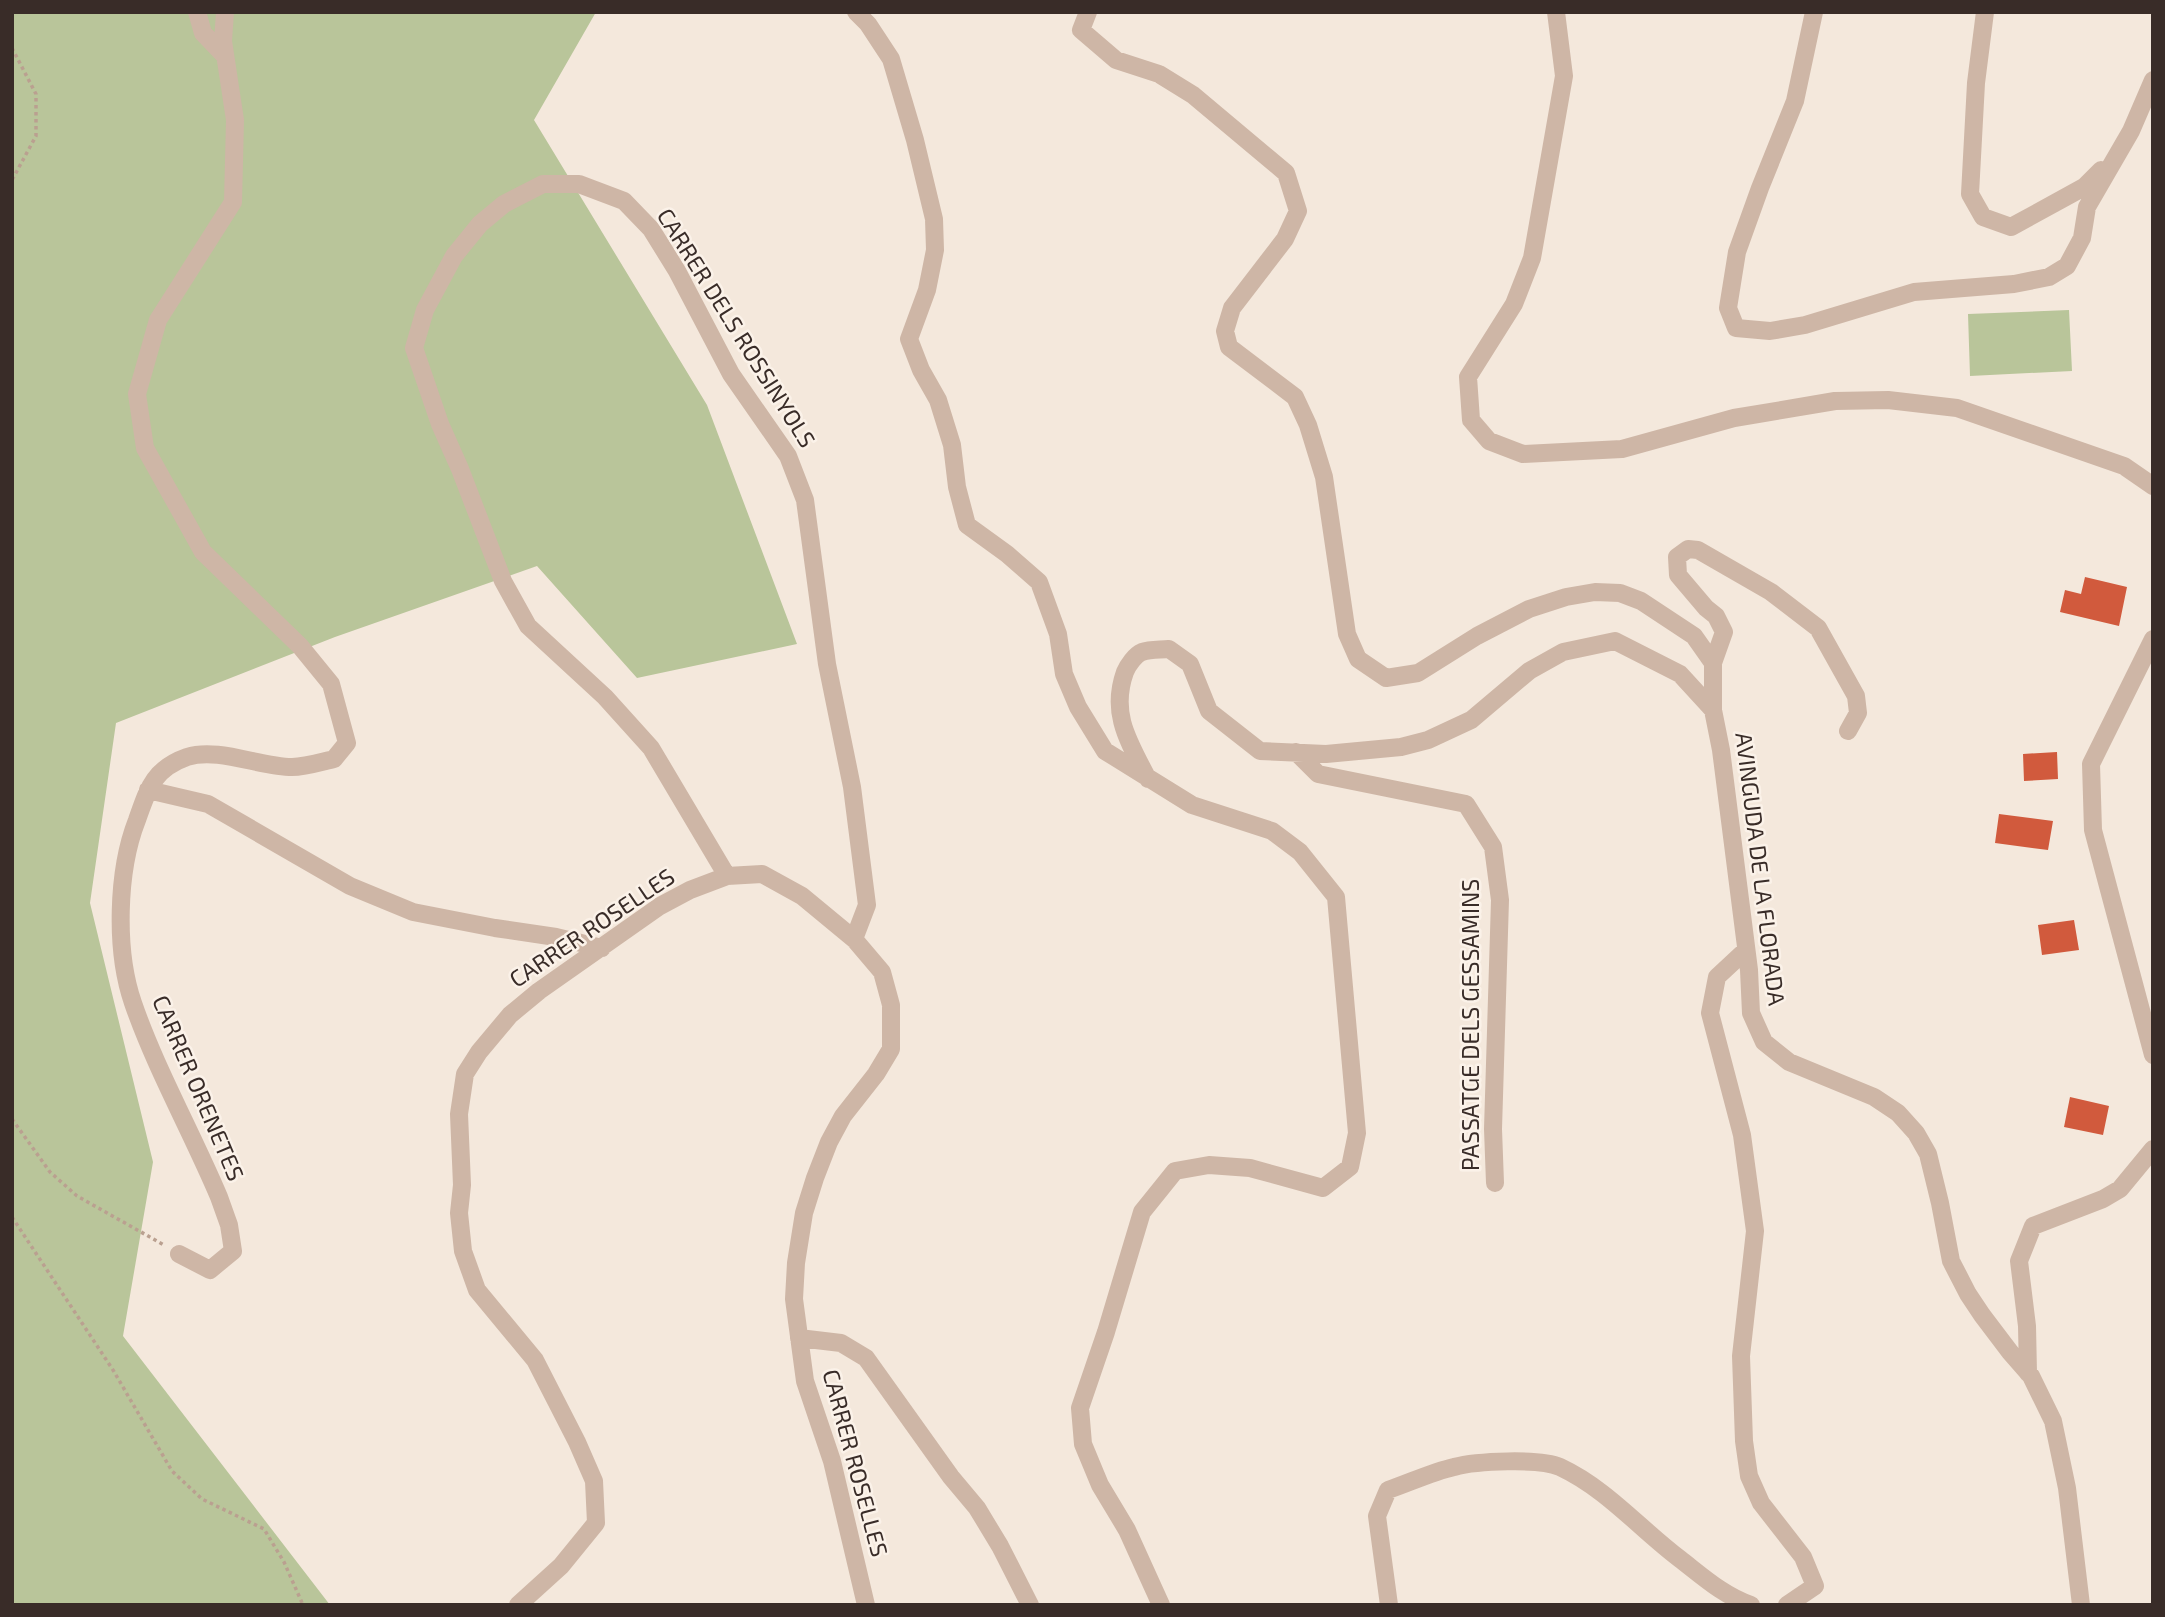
<svg xmlns="http://www.w3.org/2000/svg" width="2165" height="1617" font-family="'Exo 2',sans-serif">
  <style>
    .green { fill: #b9c59a }
    .building { fill: #d15a3d }
    .lines { fill: none; stroke-linecap: round; stroke-linejoin: round }
    .path { stroke: #baa090; stroke-width: 3.5; stroke-dasharray: 3.5 3.5; stroke-linecap: butt }
    .minor { stroke: #ceb6a6; stroke-width: 18 }
    .labels { text-anchor: middle; stroke-width: 5; stroke-linejoin: round; paint-order: stroke }
    .street-label { font-size: 23px; fill: #392c28; stroke: #fbf2e9 }
  </style>
  <rect width="100%" height="100%" fill="#f4e8dc"/>
  <!-- green -->
  <path class="green" d="M12,12H596L534,120L707,405L797,644L637,678L537,566L335,637L116,723L90,903L153,1162L123,1336L330,1605H12Z
    M2069,310L2072,371L1970,376L1968,314Z"/>
  <!-- building -->
  <path class="building" d="M2085,577L2127,587L2119,626L2060,612L2065,590L2081,594Z
    M2057,752L2058,779L2024,781L2023,754Z
    M1999,814L2053,821L2048,850L1995,843Z
    M2074,920L2079,950L2042,955L2038,925Z
    M2070,1097L2109,1106L2103,1135L2064,1127Z"/>
  <g class="lines">
    <!-- path -->
    <path class="path" d="M12,48L36,94V136L12,180
      M12,1119L50,1172L77,1196L164,1245
      M12,1217L113,1370L172,1471L202,1499L264,1529L284,1562L303,1605"/>
    <!-- minor -->
    <path class="minor" d="M197,12L203,33L225,56
      M856,12L868,24L891,59L915,140L934,219L935,250L927,290L909,339L921,370L938,400L952,445L957,487L967,525L1007,554L1039,582L1058,634L1064,674L1078,707L1105,751L1192,805L1272,831L1300,852L1336,897L1357,1133L1350,1167L1323,1188L1250,1168L1209,1165L1175,1171L1142,1212L1106,1332L1080,1408L1083,1444L1100,1485L1127,1530L1161,1605
      M1088,12L1081,30L1116,60L1159,74L1193,95L1286,173L1298,211L1285,239L1232,308L1225,331L1229,347L1295,397L1308,425L1324,477L1347,634L1358,659L1386,678L1418,673L1477,636L1529,609L1566,597L1595,592L1620,593L1641,601L1694,636L1713,663V710
      M1556,12L1564,76L1532,258L1514,304L1468,377L1471,420L1489,441L1523,454L1622,449L1734,418L1835,401L1888,400L1957,408L2124,466L2153,486
      M1814,12L1795,101L1760,188L1737,252L1728,308L1736,328L1770,331L1805,325L1914,292L2014,284L2049,277L2067,266L2082,238L2087,207L2131,131L2153,80
      M1985,12L1976,83L1970,194L1983,217L2011,227L2084,187L2101,170
      M2153,639L2091,764L2093,830L2153,1055
      M1713,663L1724,632L1716,616L1706,608L1678,575L1677,557L1688,549L1698,550L1771,592L1818,628L1856,696L1858,713L1848,731
      M1296,752L1318,774L1466,804L1493,847L1500,900L1493,1129L1495,1183
      M1148,779C1129,742 1110,714 1125,672C1128,665 1135,655 1142,652C1150,649 1161,650 1169,649L1190,664L1209,711L1260,751L1326,754L1401,747L1428,740L1471,720L1529,671L1563,652L1615,641L1680,674L1713,710L1721,750L1749,970L1751,1013L1764,1042L1789,1062L1874,1097L1898,1113L1916,1133L1928,1154L1940,1203L1951,1261L1968,1294L1982,1315L2010,1352L2031,1376L2053,1421L2067,1488L2081,1605
      M148,790L208,804L350,886L413,912L495,928L556,937L602,948
      M727,876L651,748L605,697L528,626L503,581L460,469L440,424L414,348L425,310L454,256L480,224L504,204L543,184H579L624,201L651,229L677,271L731,374L788,456L805,500L827,664L852,787L867,905L854,939
      M1746,950L1717,977L1710,1013L1742,1135L1755,1231L1741,1356L1744,1441L1749,1476L1761,1503L1803,1557L1815,1586L1787,1605
      M179,1254L210,1270L233,1251L229,1225L219,1197C192,1133 155,1067 133,1003C115,951 117,871 137,820C148,789 153,769 187,757C218,747 260,767 292,767C305,767 321,762 334,759L347,743L331,684L300,646L203,552L145,448L137,394L158,320L233,202L235,120L223,41L225,12
      M799,1338L841,1343L866,1358L951,1477L977,1508L1000,1546L1030,1605
      M2028,1373L2027,1326L2019,1261L2033,1226L2103,1199L2120,1189L2153,1149
      M518,1605L561,1566L596,1523L594,1481L577,1442L535,1360L477,1290L463,1251L459,1213L462,1185L459,1114L465,1074L479,1052L510,1015L539,991L660,906L690,890L727,876L762,874L802,896L854,939L882,972L891,1005V1049L876,1074L843,1116L829,1142L815,1178L804,1213L796,1263L794,1299L805,1381L832,1461L866,1605
      M1389,1605L1377,1516L1388,1490C1409,1483 1432,1472 1454,1467C1476,1461 1540,1458 1560,1467C1607,1489 1640,1529 1680,1559C1702,1576 1724,1596 1751,1605"/>
  </g>
  <g class="labels">
    <!-- street labels -->
    <g class="street-label">
      <text transform="translate(736 328) rotate(58)" y="8">CARRER DELS ROSSINYOLS</text>
      <text transform="translate(1760 869) rotate(83)" y="8">AVINGUDA DE LA FLORADA</text>
      <text transform="translate(592 928) rotate(-34)" y="8">CARRER ROSELLES</text>
      <text transform="translate(1471 1025) rotate(-90)" y="8">PASSATGE DELS GESSAMINS</text>
      <text transform="translate(198 1088) rotate(67)" y="8">CARRER ORENETES</text>
      <text transform="translate(855 1463) rotate(75)" y="8">CARRER ROSELLES</text>
    </g>
  </g>
  <!-- border -->
  <rect width="2165" height="1617" fill="none" stroke="#392c28" stroke-width="28"/>
</svg>
